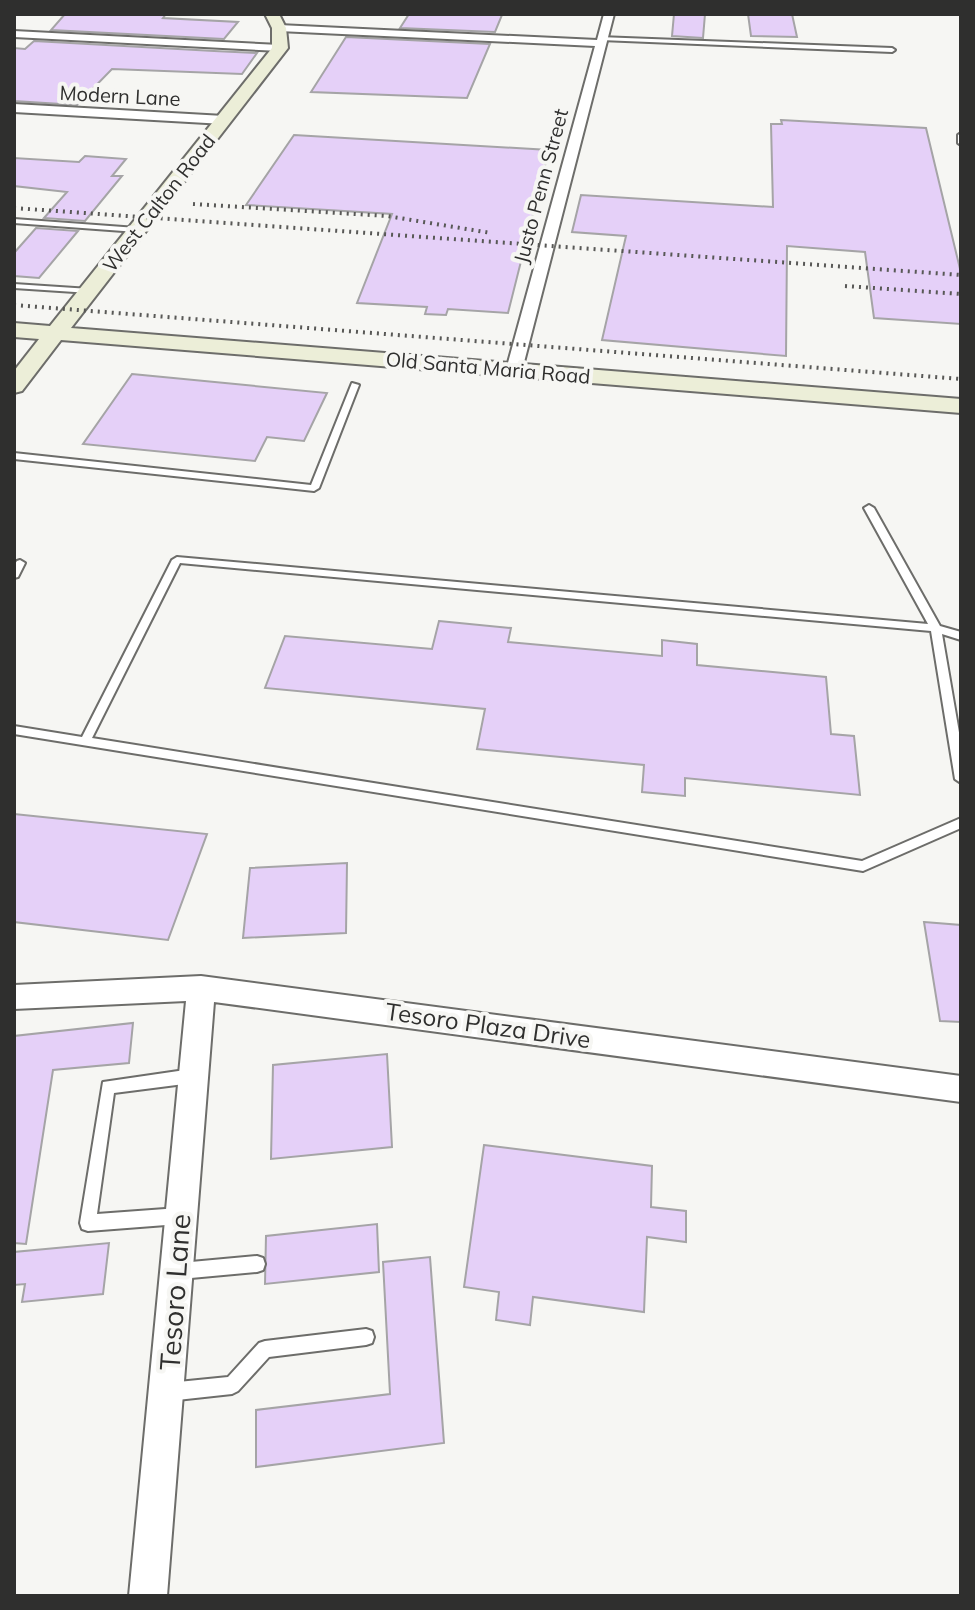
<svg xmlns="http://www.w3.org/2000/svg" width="975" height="1610" font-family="Mulish,sans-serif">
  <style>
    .building { fill: #e5d0f8; stroke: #a5a4a6; stroke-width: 2 }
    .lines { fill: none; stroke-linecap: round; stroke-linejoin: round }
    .service-casing { stroke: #6d6d6a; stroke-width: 4 }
    .minor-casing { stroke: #6d6d6a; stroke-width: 4 }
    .secondary-casing { stroke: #6d6d6a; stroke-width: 4 }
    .service { fill: #fff; fill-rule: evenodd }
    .minor { fill: #fff; fill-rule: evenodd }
    .secondary { fill: #eceed8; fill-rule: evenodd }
    .rail { stroke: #585856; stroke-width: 4; stroke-dasharray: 2 5; stroke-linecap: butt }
    .labels { text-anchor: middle; stroke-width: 8; stroke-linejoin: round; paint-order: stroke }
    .far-street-label { font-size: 20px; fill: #2f2f2e; stroke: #f6f6f3 }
    .street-label { font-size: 24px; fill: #2f2f2e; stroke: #f6f6f3 }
    .near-street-label { font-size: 28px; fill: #2f2f2e; stroke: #f6f6f3 }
  </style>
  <rect width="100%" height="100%" fill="#f6f6f3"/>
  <!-- building -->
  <path class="building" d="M65,14H166L163,18L238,22L224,39L51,30Z
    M409,14H487L502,15L495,32L400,28Z
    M674,14H705L703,38L672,36Z
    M748,14H792L797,37L751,36Z
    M346,37L490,44L467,98L311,92Z
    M34,41L214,51L257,53L242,74L112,69L77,105L14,101V48L25,49Z
    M781,120L926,128L961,273V324L874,318L865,252L787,246L786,356L602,340L626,236L572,232L581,195L773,207L771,124H782Z
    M294,135L549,150L508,313L448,309L446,315L425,314L427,307L357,303L392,214L246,205Z
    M85,156L126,159L112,176H122L85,221L44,218L67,192L14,186V158L79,162Z
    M36,228L78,231L39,278L14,276V253Z
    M132,374L327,393L304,441L267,437L255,461L83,444Z
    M439,621L511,628L508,642L662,656V640L697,644V665L826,677L831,734L854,736L860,795L685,778V796L642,792L644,765L477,749L485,709L265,688L285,636L432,649Z
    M14,814L207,834L168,940L14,922Z
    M347,863L346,933L243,938L250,868Z
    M924,922L961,925V1022L940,1021Z
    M133,1023L129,1063L53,1070L26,1244L14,1243V1036Z
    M387,1054L392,1147L271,1159L273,1065Z
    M484,1145L652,1166L651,1207L686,1211V1242L647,1237L644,1312L533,1297L530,1325L496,1320L499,1292L464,1287Z
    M377,1224L379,1272L265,1284L266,1236Z
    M109,1243L103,1294L22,1302L25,1284L14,1285V1252Z
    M430,1257L444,1443L256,1467V1410L390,1394L383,1262Z"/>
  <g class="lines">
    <!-- service casing -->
    <g class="service-casing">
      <path id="service" d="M599,37L892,48L895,50L892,52L601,40Z
        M961,133V145L958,143V135Z
        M14,219L137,228L140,230L137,232L14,223Z
        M14,284L90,289L94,291L90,293L14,288Z
        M352,383L359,385L319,488L314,491L14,459V453L311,485Z
        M869,505L874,508L940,626L961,632V640L942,634L961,744V783L955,779L931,631L180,563L92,738L862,861L961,818V828L863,871L14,734V726L82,737L172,560L177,557L928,624L864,508Z
        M20,560L25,563L18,577L14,578V565L17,561Z
        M192,1069L197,1071L199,1076L197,1081L192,1083L114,1093L97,1214L179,1208L185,1211L187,1216L185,1221L179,1224L88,1231L82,1229L80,1223L103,1082Z
        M257,1256L263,1258L265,1264L263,1270L257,1272L180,1279L174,1277L172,1271L174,1265L180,1263Z
        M366,1329L372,1331L374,1337L372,1343L366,1345L269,1357L238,1391L232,1394L168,1401L162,1398L159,1392L162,1386L168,1383L228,1377L259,1343L265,1341Z"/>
    </g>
    <!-- minor casing -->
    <g class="minor-casing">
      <path id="minor" d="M604,14H614L522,370L508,373L506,370L595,46L279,31L274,28L279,25L597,40Z
        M14,31L280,45L285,48L280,51L14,37Z
        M14,104L224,116L230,120L224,124L14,112Z
        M201,976L961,1076V1102L214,1002L167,1596H129L186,1001L14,1009V985Z"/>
    </g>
    <!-- secondary casing -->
    <g class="secondary-casing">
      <path id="secondary" d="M265,14H279L286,28L288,48L71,328L961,399V413L61,340L22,391L14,393V371L39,339L14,337V323L50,326L272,48V28Z"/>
    </g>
    <!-- service -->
    <use href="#service" class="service"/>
    <!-- minor -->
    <use href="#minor" class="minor"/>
    <!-- secondary -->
    <use href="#secondary" class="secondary"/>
    <!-- rail -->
    <path class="rail" d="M193,204L387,216L491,233
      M14,208L961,275
      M845,286L961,294
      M14,305L961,379"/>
  </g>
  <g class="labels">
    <!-- far-street labels -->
    <g class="far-street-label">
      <text transform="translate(120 96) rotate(3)" y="7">Modern Lane</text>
      <text transform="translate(541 186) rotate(-75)" y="7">Justo Penn Street</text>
      <text transform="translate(159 203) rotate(-52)" y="7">West Calton Road</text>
      <text transform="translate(488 368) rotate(5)" y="7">Old Santa Maria Road</text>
    </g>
    <!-- street labels -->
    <g class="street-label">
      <text transform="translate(488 1026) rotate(8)" y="8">Tesoro Plaza Drive</text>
    </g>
    <!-- near-street labels -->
    <g class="near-street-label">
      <text transform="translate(175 1292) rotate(-86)" y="10">Tesoro Lane</text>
    </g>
  </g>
  <!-- border -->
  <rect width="975" height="1610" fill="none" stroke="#2f2f2e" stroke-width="32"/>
</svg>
